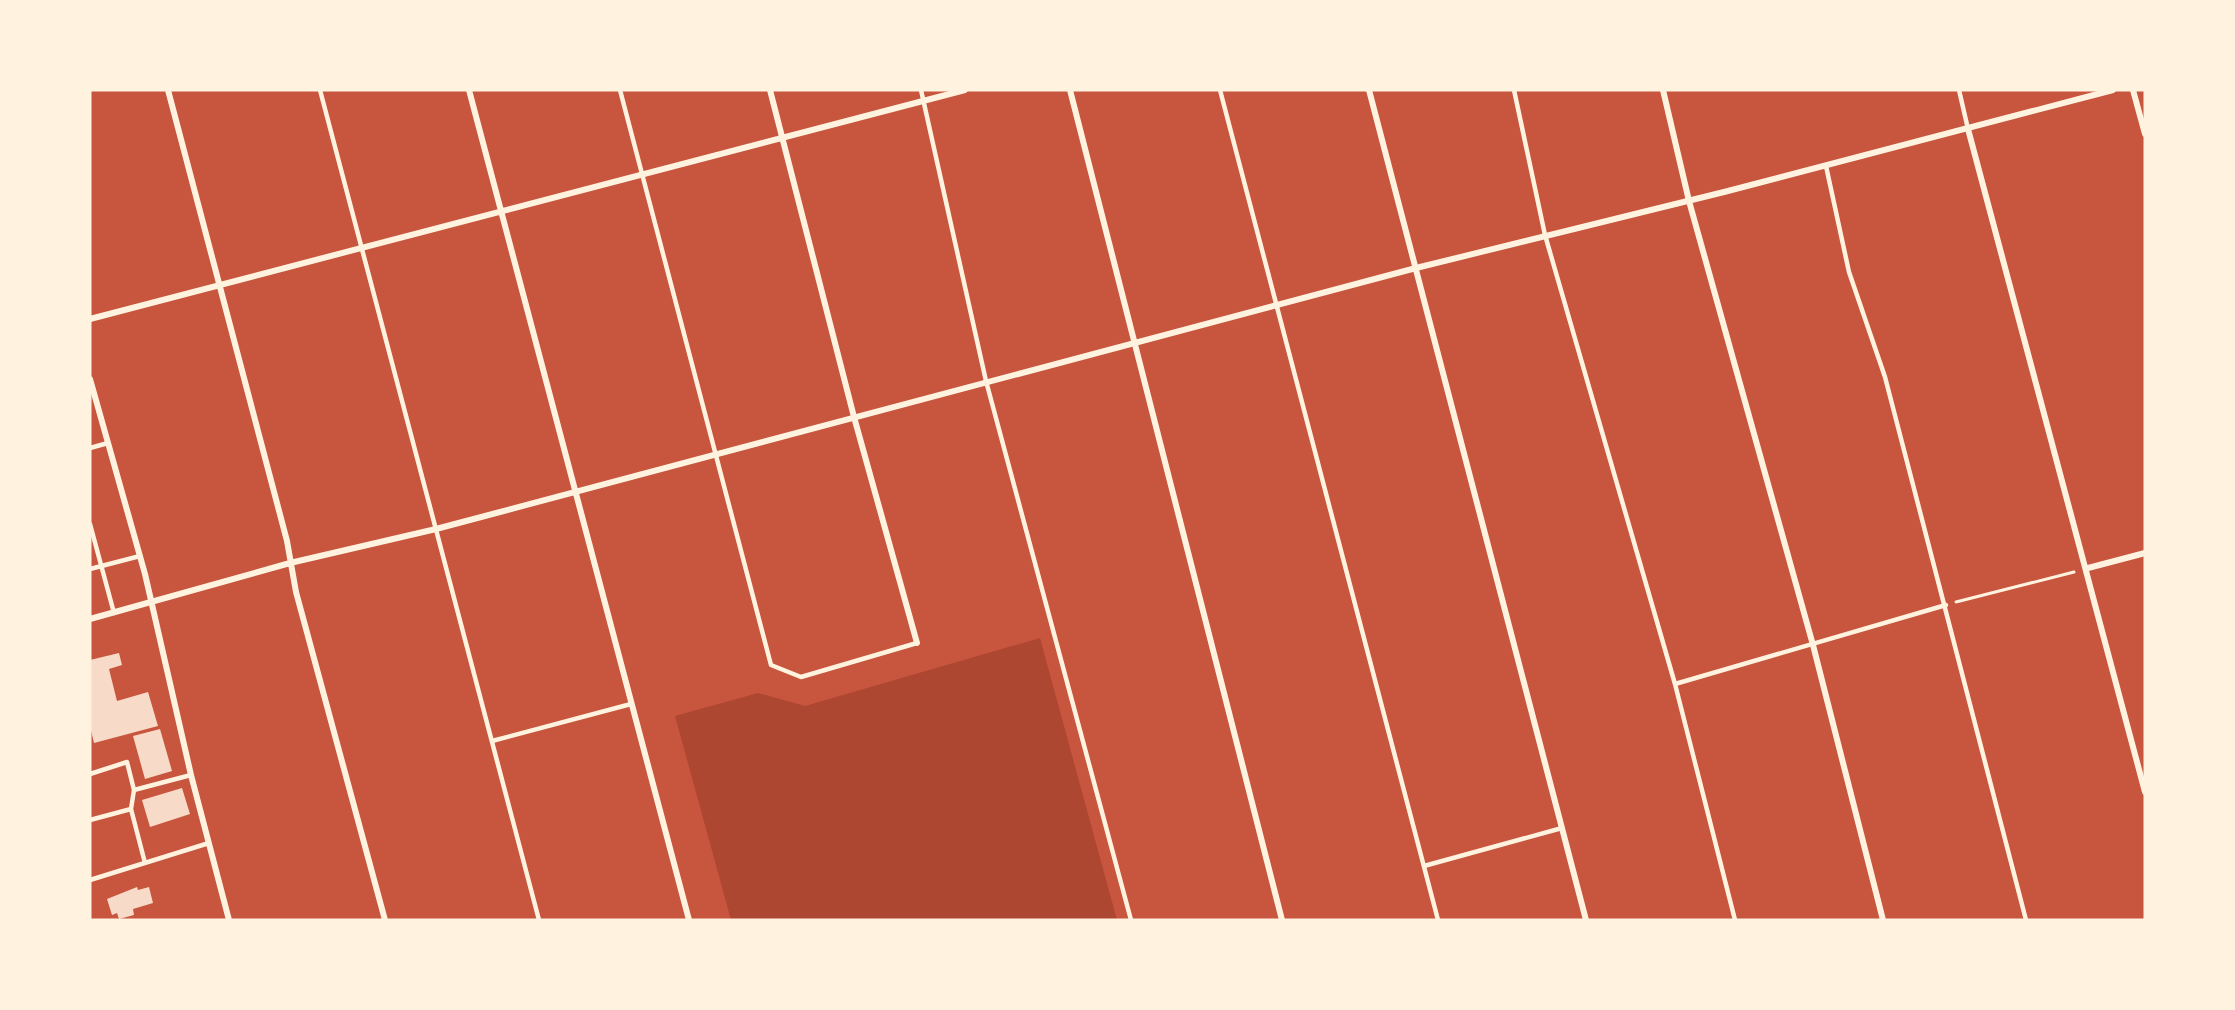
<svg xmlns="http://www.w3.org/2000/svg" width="2235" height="1010" font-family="'Work Sans',sans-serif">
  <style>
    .green { fill: #ae4732 }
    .building { fill: #f7dbc8 }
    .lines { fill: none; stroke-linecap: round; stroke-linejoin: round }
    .path { stroke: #fff3e0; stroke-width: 3 }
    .service { stroke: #fff3e0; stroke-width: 4.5 }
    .minor { stroke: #fff3e0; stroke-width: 6 }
  </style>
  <rect width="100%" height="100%" fill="#c8553d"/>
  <!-- green -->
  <path class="green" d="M1040,638L1117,920H731L675,716L758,693L805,706Z"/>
  <!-- building -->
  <path class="building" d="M119,653L122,665L109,669L117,701L148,692L158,726L94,743L90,726V660Z
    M160,729L172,771L145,779L133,736Z
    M182,788L190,814L150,827L142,800Z
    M137,887L138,890L149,887L153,903L133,909L134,915L119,919L117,913L112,915L107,899Z"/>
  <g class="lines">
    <!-- path -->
    <path class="path" d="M1956,602L2074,572"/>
    <!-- service -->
    <path class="service" d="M320,90L539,920
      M620,90L771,665L801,677L917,643
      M921,90L986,381L1131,920
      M1220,90L1438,920
      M1514,90L1545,235L1675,684L1735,920
      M1959,90L1968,129
      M1826,166L1849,272L1885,377L2026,920
      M90,448L108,443
      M90,524L114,613
      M90,569L140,556
      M1675,684L1946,605
      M492,741L631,704
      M90,774L127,762L134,790L131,809
      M134,790L191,775
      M90,820L131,809L145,863
      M1424,866L1562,828
      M90,880L209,843"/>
    <!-- minor -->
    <path class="minor" d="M168,90L287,541L296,592L385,920
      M469,90L689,920
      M770,90L854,417L917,643
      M1070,90L1282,920
      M1369,90L1586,920
      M1663,90L1689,201L1813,645L1883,920
      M2133,90L2145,134
      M1968,129L2145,792
      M90,319L965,90
      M90,379L145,574L191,775L229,920
      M2088,568L2145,553
      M90,619L290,563L436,529L1416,268L1724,192L2113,90"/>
  </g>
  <!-- border -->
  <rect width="2235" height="1010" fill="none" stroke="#fff3e0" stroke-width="183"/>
</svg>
